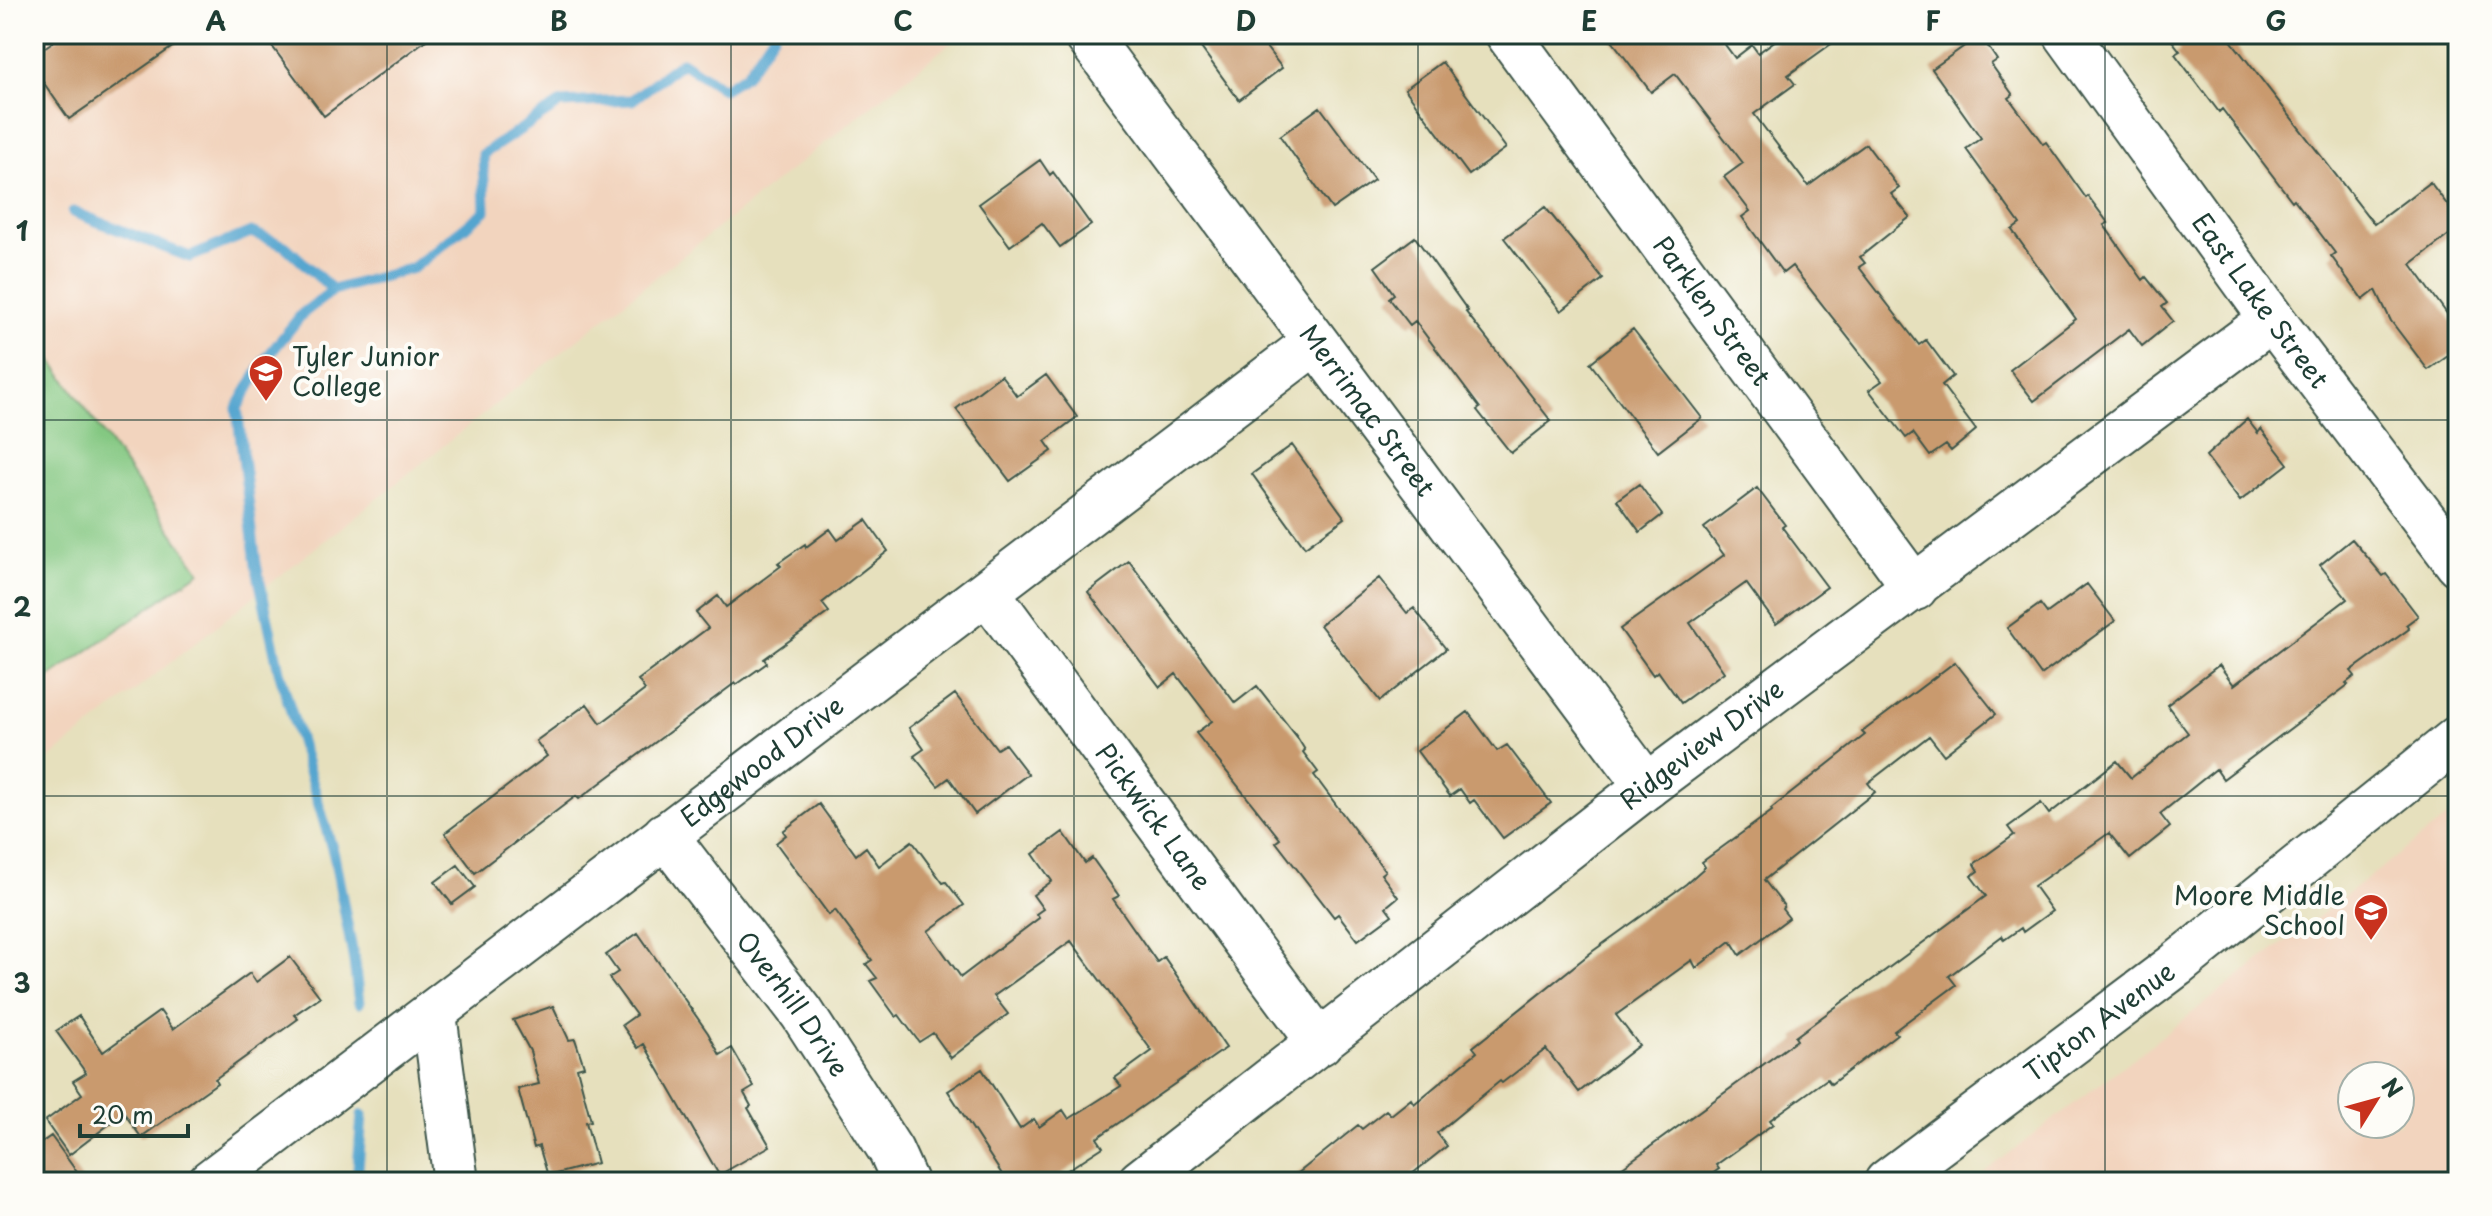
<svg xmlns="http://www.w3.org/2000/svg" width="2492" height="1216" font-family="'Playpen Sans',sans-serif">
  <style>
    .built { fill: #f2d4be; fill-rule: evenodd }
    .green { fill: #84c882; stroke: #52825b; stroke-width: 2 }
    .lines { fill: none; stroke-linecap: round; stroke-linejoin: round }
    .stream { stroke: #54a5cf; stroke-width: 11 }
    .building { fill: #c99a6e }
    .minor-casing { stroke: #3d5549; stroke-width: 48 }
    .minor { stroke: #fff; stroke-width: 44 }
    .grid { fill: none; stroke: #1f3d34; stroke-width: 2; stroke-opacity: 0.55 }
    .labels { text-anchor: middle; stroke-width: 8; stroke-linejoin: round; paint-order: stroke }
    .street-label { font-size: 26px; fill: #1f3d34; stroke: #fdfcf7 }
    .poi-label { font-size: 26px; fill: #1f3d34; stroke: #fdfcf7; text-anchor: start }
    .neatline { fill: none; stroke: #1f3d34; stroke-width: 3 }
    .grid-label { font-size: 26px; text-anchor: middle; font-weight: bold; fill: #1f3d34 }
  </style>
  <rect width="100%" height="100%" fill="#fdfcf7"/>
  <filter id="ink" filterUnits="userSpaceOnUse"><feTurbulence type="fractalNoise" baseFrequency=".0125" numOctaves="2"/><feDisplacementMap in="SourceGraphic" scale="16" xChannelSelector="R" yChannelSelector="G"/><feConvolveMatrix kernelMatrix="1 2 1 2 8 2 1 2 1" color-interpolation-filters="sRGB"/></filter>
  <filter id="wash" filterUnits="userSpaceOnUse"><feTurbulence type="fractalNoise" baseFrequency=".006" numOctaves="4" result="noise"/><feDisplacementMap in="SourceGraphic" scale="32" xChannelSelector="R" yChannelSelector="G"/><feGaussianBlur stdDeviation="1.8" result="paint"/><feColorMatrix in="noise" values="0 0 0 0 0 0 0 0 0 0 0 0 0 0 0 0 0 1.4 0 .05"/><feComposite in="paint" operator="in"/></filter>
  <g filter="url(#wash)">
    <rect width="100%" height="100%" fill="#e6e0bd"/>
    <!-- built -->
    <path class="built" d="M34,34H962L34,771Z
      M2458,809V1182H1972ZM2352,1076H2400V1124H2352Z"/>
    <!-- green -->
    <path class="green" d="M34,335L200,572L34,688Z"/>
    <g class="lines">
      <!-- stream -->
      <path class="stream" d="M73,212L190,257L251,232L285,246L333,290
        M359,1003L354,961L334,855L279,671L256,564L237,408L265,360L302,314L333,290L413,268L485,211L483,154L561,103L632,100L682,62L723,89L746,75L774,34
        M357,1182L362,1115"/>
    </g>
    <g id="blocks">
      <!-- building -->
      <path class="building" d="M64,34H191L69,119L34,69V55Z
        M263,34H434L324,116Z
        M1191,34H1256L1282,68L1239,100Z
        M1607,34H1717L1735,58L1752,45L1758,53L1784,34H1845L1788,75L1795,84L1754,114L1808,186L1866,144L1899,188L1891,194L1910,217L1860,257L1865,263L1859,267L1919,345L1926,340L1953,376L1942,385L1976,430L1951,451L1946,445L1930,456L1913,433L1906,438L1869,390L1882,381L1792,266L1783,273L1742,217L1750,211L1724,177L1743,163L1675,74L1651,92Z
        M2167,34H2226L2374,224L2430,182L2458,219V228L2411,264L2458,329V349L2428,370L2391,321L2376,290L2363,300L2331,256L2335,253L2294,199L2292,201L2222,109L2219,112L2175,54L2180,51Z
        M1980,35L1997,60L1991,64L2013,95L2009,98L2043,144L2046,142L2086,198L2088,196L2108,223L2104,225L2143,280L2146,277L2167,303L2162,307L2173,321L2142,346L2129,329L2034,401L2010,370L2076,319L2012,230L2020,224L1966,149L1981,138L1932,69Z
        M1442,62L1506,148L1469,175L1405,89Z
        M1320,107L1374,180L1332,209L1280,136Z
        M1040,160L1050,175L1053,172L1091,225L1060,247L1042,223L1010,246L979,204Z
        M1545,207L1603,279L1561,311L1504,238Z
        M1415,237L1468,311L1466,312L1551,421L1511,453L1477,410L1480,408L1415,321L1410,325L1389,298L1394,294L1375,267Z
        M1633,329L1702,418L1658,452L1590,363Z
        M1001,375L1017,396L1046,375L1077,417L1045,441L1052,451L1010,481L956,409Z
        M2247,419L2258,433L2261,429L2288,464L2240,501L2206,456Z
        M1292,445L1345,518L1305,547L1252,474Z
        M1639,484L1662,515L1640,532L1617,500Z
        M1757,488L1785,525L1782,527L1827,587L1776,624L1746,583L1690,623L1724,672L1681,703L1658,671L1653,675L1620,629L1724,555L1704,528Z
        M866,520L888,551L822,603L829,612L764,659L767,663L736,685L735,683L579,799L576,796L475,873L445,833L547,756L536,741L587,704L601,723L645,690L638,680L708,628L696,613L718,596L726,607L781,566L778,563L805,544L806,547L830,529L838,540Z
        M2352,539L2383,576L2386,574L2418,616L2406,625L2409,629L2351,671L2355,676L2346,683L2348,685L2223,779L2216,769L2160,814L2170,827L2130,859L2109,833L2034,886L2052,911L2023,932L2021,928L2004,940L2002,936L1949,976L1956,985L1894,1031L1897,1034L1831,1084L1827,1079L1770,1120L1773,1124L1716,1165L1719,1169L1701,1182H1602L1797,1040L1795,1037L1986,896L1971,876L1978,871L1974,864L2014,835L2008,827L2041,803L2049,814L2117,761L2131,778L2188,733L2167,705L2219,665L2234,685L2347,599L2320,565Z
        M1129,561L1235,703L1257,686L1297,737L1305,750L1303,752L1318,772L1314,775L1385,871L1381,874L1398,897L1386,907L1392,915L1358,940L1338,914L1334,917L1276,842L1280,839L1196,733L1212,721L1176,674L1160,687L1088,592Z
        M1379,578L1407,613L1414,608L1446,649L1380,701L1320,625Z
        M2087,584L2115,621L2041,675L2007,628L2040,604L2047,613Z
        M1955,662L1996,714L1944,755L1929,736L1868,783L1875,792L1764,880L1784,906L1782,909L1789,918L1740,955L1731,941L1696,968L1692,960L1616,1015L1639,1045L1579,1092L1546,1049L1502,1083L1500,1081L1437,1133L1447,1146L1402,1182H1287L1358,1125L1362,1129L1386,1110L1391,1115L1411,1099L1414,1104L1477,1052L1473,1047L1593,951L1686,884L1705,867L1702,862L1772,811L1771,809L1865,735L1862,732Z
        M955,694L997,749L1005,744L1028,774L975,814L949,778L938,786L914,756L924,749L909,728Z
        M1468,712L1497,751L1507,745L1551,803L1503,838L1474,800L1470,803L1460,789L1450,796L1417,751Z
        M819,804L856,855L866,847L879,866L912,841L943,883L946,882L964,905L928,931L961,977L1039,918L1036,914L1043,909L1033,895L1052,881L1033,854L1063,832L1085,863L1092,858L1119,896L1113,899L1157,962L1164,957L1226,1048L1097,1138L1103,1147L1049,1182H1007L948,1091L982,1069L1020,1129L1034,1119L1039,1127L1063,1110L1069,1119L1121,1086L1115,1078L1152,1051L1071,941L994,996L1008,1014L951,1058L933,1033L919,1042L899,1015L896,1017L870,981L877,978L866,964L872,960L835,910L829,915L776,843L786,835L783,831Z
        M458,865L475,887L452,904L435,882Z
        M638,933L708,1033L720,1055L732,1048L754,1087L744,1093L751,1106L748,1108L770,1146L719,1175L644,1044L638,1048L622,1025L636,1015L609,978L618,972L606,955Z
        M290,957L320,997L294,1015L298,1019L215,1079L217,1083L141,1137L124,1113L69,1155L45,1121L82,1094L73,1081L86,1073L56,1031L79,1016L103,1052L160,1011L173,1029L250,973L256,982Z
        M553,1006L569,1040L575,1039L584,1066L577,1068L591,1121L586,1122L597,1163L548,1176L539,1146L534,1148L518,1089L539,1084L530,1051L513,1020Z
        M51,1136L84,1182H34V1148Z"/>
    </g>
  </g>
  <g filter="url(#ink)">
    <use href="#blocks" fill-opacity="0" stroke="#3d5549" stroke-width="2"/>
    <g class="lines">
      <!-- minor casing -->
      <g class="minor-casing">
        <g id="minor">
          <path id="s1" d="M1086,34L1647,786"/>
          <path id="s2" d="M1508,34L1915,588"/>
          <path id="s3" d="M2066,34L2272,319L2458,564"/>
          <path id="s4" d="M987,592L1320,1043"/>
          <path id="s5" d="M665,835L802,1013L891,1151L905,1182"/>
          <path d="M434,1014L456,1182"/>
          <path id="s6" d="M210,1182L1315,342"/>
          <path id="s7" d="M1140,1182L1647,786L2272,319"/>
          <path id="s8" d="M1887,1182L2176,965L2458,738"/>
        </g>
      </g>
      <!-- minor -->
      <use href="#minor" class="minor"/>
    </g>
  </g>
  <!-- grid -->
  <path class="grid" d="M387,34V1182M731,34V1182M1074,34V1182M1418,34V1182M1761,34V1182M2105,34V1182M34,420H2458M34,796H2458"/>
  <!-- icons -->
  <defs>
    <g id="university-pin" transform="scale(1.8)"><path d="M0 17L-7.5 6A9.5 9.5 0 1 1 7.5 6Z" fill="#c8321e" stroke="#fdfcf7"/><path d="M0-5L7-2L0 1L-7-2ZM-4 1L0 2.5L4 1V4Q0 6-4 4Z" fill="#fff"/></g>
    <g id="school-pin" transform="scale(1.8)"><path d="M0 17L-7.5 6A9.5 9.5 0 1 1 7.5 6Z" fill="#c8321e" stroke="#fdfcf7"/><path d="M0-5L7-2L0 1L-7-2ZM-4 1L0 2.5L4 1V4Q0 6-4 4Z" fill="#fff"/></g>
  </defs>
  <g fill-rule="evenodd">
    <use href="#university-pin" x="266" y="372"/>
    <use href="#school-pin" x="2371" y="911"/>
  </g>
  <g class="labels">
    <!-- street labels -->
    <g class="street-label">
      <text dy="9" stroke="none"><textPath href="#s3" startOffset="330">East Lake Street</textPath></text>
      <text dy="9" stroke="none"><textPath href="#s2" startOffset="344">Parklen Street</textPath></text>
      <text dy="9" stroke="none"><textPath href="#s1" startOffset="470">Merrimac Street</textPath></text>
      <text dy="9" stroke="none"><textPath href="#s7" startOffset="712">Ridgeview Drive</textPath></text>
      <text dy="9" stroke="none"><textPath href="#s6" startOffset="694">Edgewood Drive</textPath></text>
      <text dy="9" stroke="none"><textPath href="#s4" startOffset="280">Pickwick Lane</textPath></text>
      <text dy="9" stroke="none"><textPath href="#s5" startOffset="212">Overhill Drive</textPath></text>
      <text dy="9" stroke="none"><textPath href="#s8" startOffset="266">Tipton Avenue</textPath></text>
    </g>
    <!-- poi labels -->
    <g class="poi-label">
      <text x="292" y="366">Tyler Junior<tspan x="292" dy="30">College</tspan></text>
      <text x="2345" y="905" text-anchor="end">Moore Middle<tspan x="2345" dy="30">School</tspan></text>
    </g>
  </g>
  <!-- margin -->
  <rect width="2492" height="1216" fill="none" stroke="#fdfcf7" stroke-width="88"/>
  <!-- north arrow -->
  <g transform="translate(2376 1100) rotate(53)"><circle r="38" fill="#fdfcf7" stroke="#a4b0a9" stroke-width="2"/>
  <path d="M0-6L14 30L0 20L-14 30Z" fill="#c8321e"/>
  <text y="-12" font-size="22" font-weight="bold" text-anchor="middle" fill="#1f3d34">N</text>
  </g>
  <!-- scale -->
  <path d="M80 1124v12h108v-12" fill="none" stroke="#1f3d34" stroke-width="4"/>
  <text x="92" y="1124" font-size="24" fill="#1f3d34" stroke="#fdfcf7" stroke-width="6" paint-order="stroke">20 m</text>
  <rect x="44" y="44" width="2404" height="1128" class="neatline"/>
  <g class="grid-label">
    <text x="216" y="31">A</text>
    <text x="559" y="31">B</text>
    <text x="903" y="31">C</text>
    <text x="1246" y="31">D</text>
    <text x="1589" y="31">E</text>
    <text x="1933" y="31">F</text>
    <text x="2276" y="31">G</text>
    <text x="22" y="241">1</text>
    <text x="22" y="617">2</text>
    <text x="22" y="993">3</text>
  </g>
</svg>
